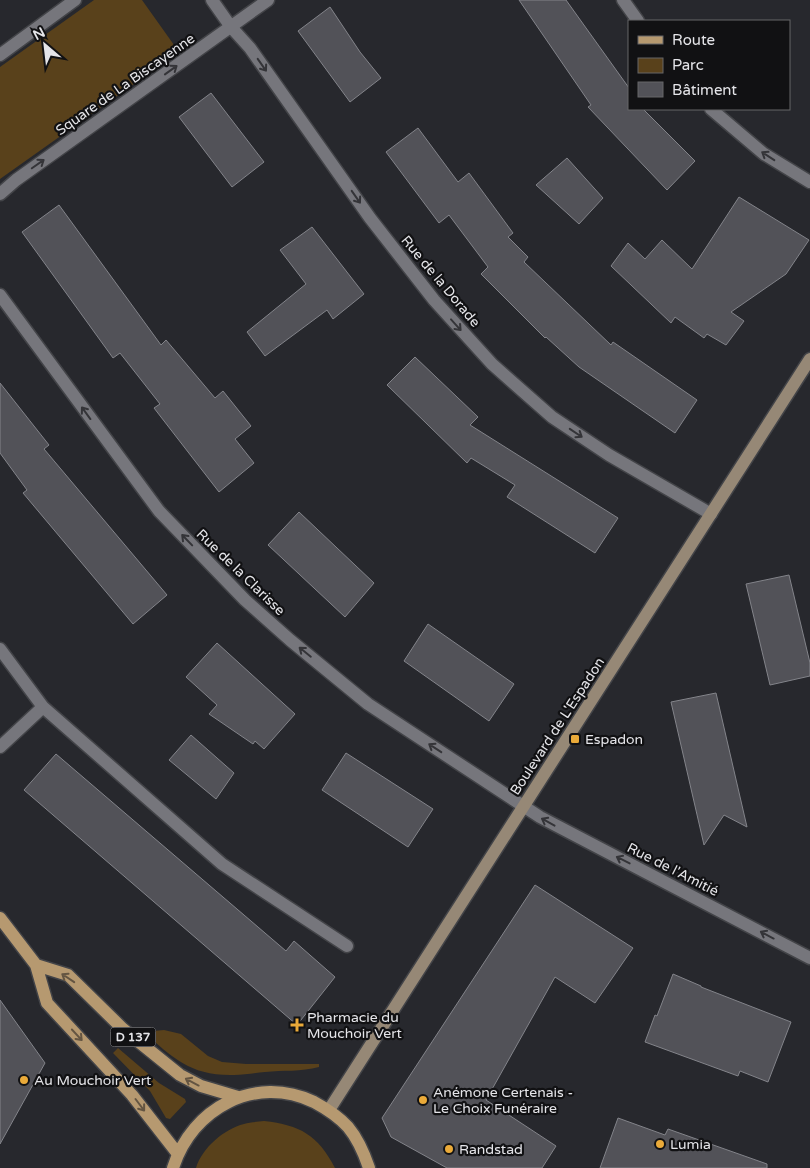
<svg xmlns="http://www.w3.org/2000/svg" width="810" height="1168" font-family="'Varela Round',sans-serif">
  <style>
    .green { fill: #59411b }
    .building { fill: #525258; stroke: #83848a }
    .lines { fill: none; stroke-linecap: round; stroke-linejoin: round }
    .street-casing { stroke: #434448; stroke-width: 15 }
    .secondary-casing { stroke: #434448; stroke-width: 15 }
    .primary-casing { stroke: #434448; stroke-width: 15 }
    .street { stroke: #76767c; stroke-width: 12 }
    .secondary { stroke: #968876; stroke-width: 12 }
    .primary { stroke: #b69970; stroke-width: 12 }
    .oneway { stroke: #343438 }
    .oneway2 { stroke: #645542 }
    .poi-dot { fill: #eaaa39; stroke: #111113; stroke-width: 2 }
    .labels { text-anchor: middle; stroke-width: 4.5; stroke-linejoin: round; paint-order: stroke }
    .shield { fill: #111113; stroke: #a5a5a9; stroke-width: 1 }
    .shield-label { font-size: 12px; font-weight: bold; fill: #e5e5e9 }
    .street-label { font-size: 14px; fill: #e5e5e9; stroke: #111113 }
    .poi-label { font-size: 14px; fill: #e5e5e9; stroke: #111113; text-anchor: start }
  </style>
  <rect width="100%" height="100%" fill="#27282d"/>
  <!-- green -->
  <path class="green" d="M94,0H142L179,52L0,179V67Z
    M164,1030L181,1034L208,1056L222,1062L246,1064H319V1067C301,1072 283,1070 265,1072C255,1073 244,1075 234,1075C190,1076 174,1058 143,1032Z
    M118,1048L159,1083L185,1099L186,1102L170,1119L166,1118L150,1091L113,1053Z
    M264,1121C300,1125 318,1135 335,1168H196C202,1148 224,1129 244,1124C250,1122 257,1122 264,1121Z"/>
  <!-- building -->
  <path class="building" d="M519,0H566L629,88V109H643L695,161L667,190L588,107L591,105Z
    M330,7L360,52L381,78L350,102L298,31Z
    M211,93L264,162L232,187L179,117Z
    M418,128L458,182L469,173L513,233L508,237L528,257L524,262L611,345L613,342L697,400L675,433L579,367L546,337L545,338L481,274L488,267L449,215L439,223L386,152Z
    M567,158L603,198L579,224L536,185Z
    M739,197L809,240L786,274L731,312L744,321L726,345L707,334L704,338L675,317L671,323L611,266L628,243L645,259L662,240L692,269Z
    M59,205L161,345L166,340L215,398L223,391L251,426L235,439L254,463L219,492L154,408L160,404L120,353L113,358L22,232Z
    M312,227L364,294L333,319L327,310L265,356L247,332L306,284L280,250Z
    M415,357L478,417L470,425L618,518L595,553L507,497L515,485L471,458L467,463L387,385Z
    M0,383L49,445L44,449L167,595L133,624L23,493L27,490L0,453Z
    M299,512L374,583L345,617L268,545Z
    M789,575L810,663V676L770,685L746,584Z
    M428,624L514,684L489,721L404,661Z
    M217,643L295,714L264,749L255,741L253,744L209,714L217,705L186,677Z
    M716,693L747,827L724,815L704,845L671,702Z
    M191,735L234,773L216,799L169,760Z
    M346,753L433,809L408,847L322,790Z
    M56,754L286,951L294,941L335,977L297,1025L24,790Z
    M535,885L633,948L595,1003L555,977L486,1100L556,1146L542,1168H447L391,1137L382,1118Z
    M673,974L701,986V987L791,1022L768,1082L740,1071L738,1076L645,1042L655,1015L657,1016Z
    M0,1000L45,1063L0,1144Z
    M618,1118L665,1135L668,1129L767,1164V1168H600Z"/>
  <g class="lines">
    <!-- street casing -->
    <g class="street-casing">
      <path id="street" d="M212,0L231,27L250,48L370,218L434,300L492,364L552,417L609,455L711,514
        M623,0L638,21
        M0,55L75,0
        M711,109L764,154L810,182
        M0,194L16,180L268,0
        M0,295L159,511L245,600L290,640L368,704L540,817L810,958
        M0,649L43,707L222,864L347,946
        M0,747L43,707"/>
    </g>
    <!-- secondary casing -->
    <g class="secondary-casing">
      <path id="secondary" d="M329,1110L810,359"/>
    </g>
    <!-- primary casing -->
    <g class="primary-casing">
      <path id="primary" d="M0,918L36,965L47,1003L132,1095L178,1154
        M36,965L68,975L123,1029L180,1075L201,1086L238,1097
        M173,1168C192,1108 255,1074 314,1102C327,1109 338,1116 348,1127C358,1139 364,1153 369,1168"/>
    </g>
    <!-- street -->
    <use href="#street" class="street"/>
    <!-- secondary -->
    <use href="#secondary" class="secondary"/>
    <!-- primary -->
    <use href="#primary" class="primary"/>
  </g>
  <!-- one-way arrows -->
  <defs><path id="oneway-shaft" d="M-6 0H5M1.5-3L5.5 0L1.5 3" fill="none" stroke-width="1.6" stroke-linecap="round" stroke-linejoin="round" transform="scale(1.25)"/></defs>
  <g class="oneway">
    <use href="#oneway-shaft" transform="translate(262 65) rotate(55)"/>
    <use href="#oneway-shaft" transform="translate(171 70) rotate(-36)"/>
    <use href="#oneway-shaft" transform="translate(768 156) rotate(-147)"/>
    <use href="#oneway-shaft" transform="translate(38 164) rotate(-35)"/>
    <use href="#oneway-shaft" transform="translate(356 197) rotate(55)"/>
    <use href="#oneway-shaft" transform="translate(456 325) rotate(48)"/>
    <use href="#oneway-shaft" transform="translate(86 413) rotate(-126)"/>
    <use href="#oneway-shaft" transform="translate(576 433) rotate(34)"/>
    <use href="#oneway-shaft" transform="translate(187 540) rotate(-134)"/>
    <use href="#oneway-shaft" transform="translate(305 652) rotate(-141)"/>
    <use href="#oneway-shaft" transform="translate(435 748) rotate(-147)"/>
    <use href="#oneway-shaft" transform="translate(548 822) rotate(-151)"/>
    <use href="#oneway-shaft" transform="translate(623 860) rotate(-153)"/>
    <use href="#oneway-shaft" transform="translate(767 935) rotate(-152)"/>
  </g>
  <g class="oneway2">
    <use href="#oneway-shaft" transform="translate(68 978) rotate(-146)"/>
    <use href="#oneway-shaft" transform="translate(77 1035) rotate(47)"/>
    <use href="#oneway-shaft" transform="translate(192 1082) rotate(-152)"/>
    <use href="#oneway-shaft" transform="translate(140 1105) rotate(53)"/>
  </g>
  <!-- markers -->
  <g class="poi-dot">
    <rect x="570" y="734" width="10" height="10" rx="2.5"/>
    <path d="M294.5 1017.5h5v5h5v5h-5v5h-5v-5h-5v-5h5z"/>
    <circle cx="24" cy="1080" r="5"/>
    <circle cx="423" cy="1100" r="5"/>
    <circle cx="660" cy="1144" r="5"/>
    <circle cx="449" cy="1149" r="5"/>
  </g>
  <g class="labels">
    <!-- shield labels -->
    <rect class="shield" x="110.5" y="1027.5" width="45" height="19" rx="4"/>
    <g class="shield-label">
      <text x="133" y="1041">D 137</text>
    </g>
    <!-- street labels -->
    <g class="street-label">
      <text transform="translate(125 84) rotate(-35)" y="5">Square de La Biscayenne</text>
      <text transform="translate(441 281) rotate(50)" y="5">Rue de la Dorade</text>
      <text transform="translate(241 572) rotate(44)" y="5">Rue de la Clarisse</text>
      <text transform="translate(557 726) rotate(-57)" y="5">Boulevard de L'Espadon</text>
      <text transform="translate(673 869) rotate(27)" y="5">Rue de l'Amitié</text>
    </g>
    <!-- poi labels -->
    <g class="poi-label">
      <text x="585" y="744">Espadon</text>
      <text x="307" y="1022">Pharmacie du<tspan x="307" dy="16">Mouchoir Vert</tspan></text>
      <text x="34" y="1085">Au Mouchoir Vert</text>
      <text x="433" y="1097">Anémone Certenais -<tspan x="433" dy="16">Le Choix Funéraire</tspan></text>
      <text x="670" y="1149">Lumia</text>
      <text x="459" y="1154">Randstad</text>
    </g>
  </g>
  <!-- legend -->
  <rect x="628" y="20" width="162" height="90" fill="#111113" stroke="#666669"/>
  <rect x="638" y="36" width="25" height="8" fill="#b69970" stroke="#666669"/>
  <text x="672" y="45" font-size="15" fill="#e5e5e9">Route</text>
  <rect x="638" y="58" width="25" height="15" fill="#59411b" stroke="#666669"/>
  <text x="672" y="70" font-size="15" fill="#e5e5e9">Parc</text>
  <rect x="638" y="82" width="25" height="15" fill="#525258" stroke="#666669"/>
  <text x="672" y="95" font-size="15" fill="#e5e5e9">Bâtiment</text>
  <!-- north arrow -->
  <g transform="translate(45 45) rotate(332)" stroke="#111113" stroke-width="4" paint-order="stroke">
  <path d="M0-4L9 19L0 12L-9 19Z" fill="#e5e5e9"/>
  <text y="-8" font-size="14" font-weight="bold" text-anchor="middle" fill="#e5e5e9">N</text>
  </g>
</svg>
